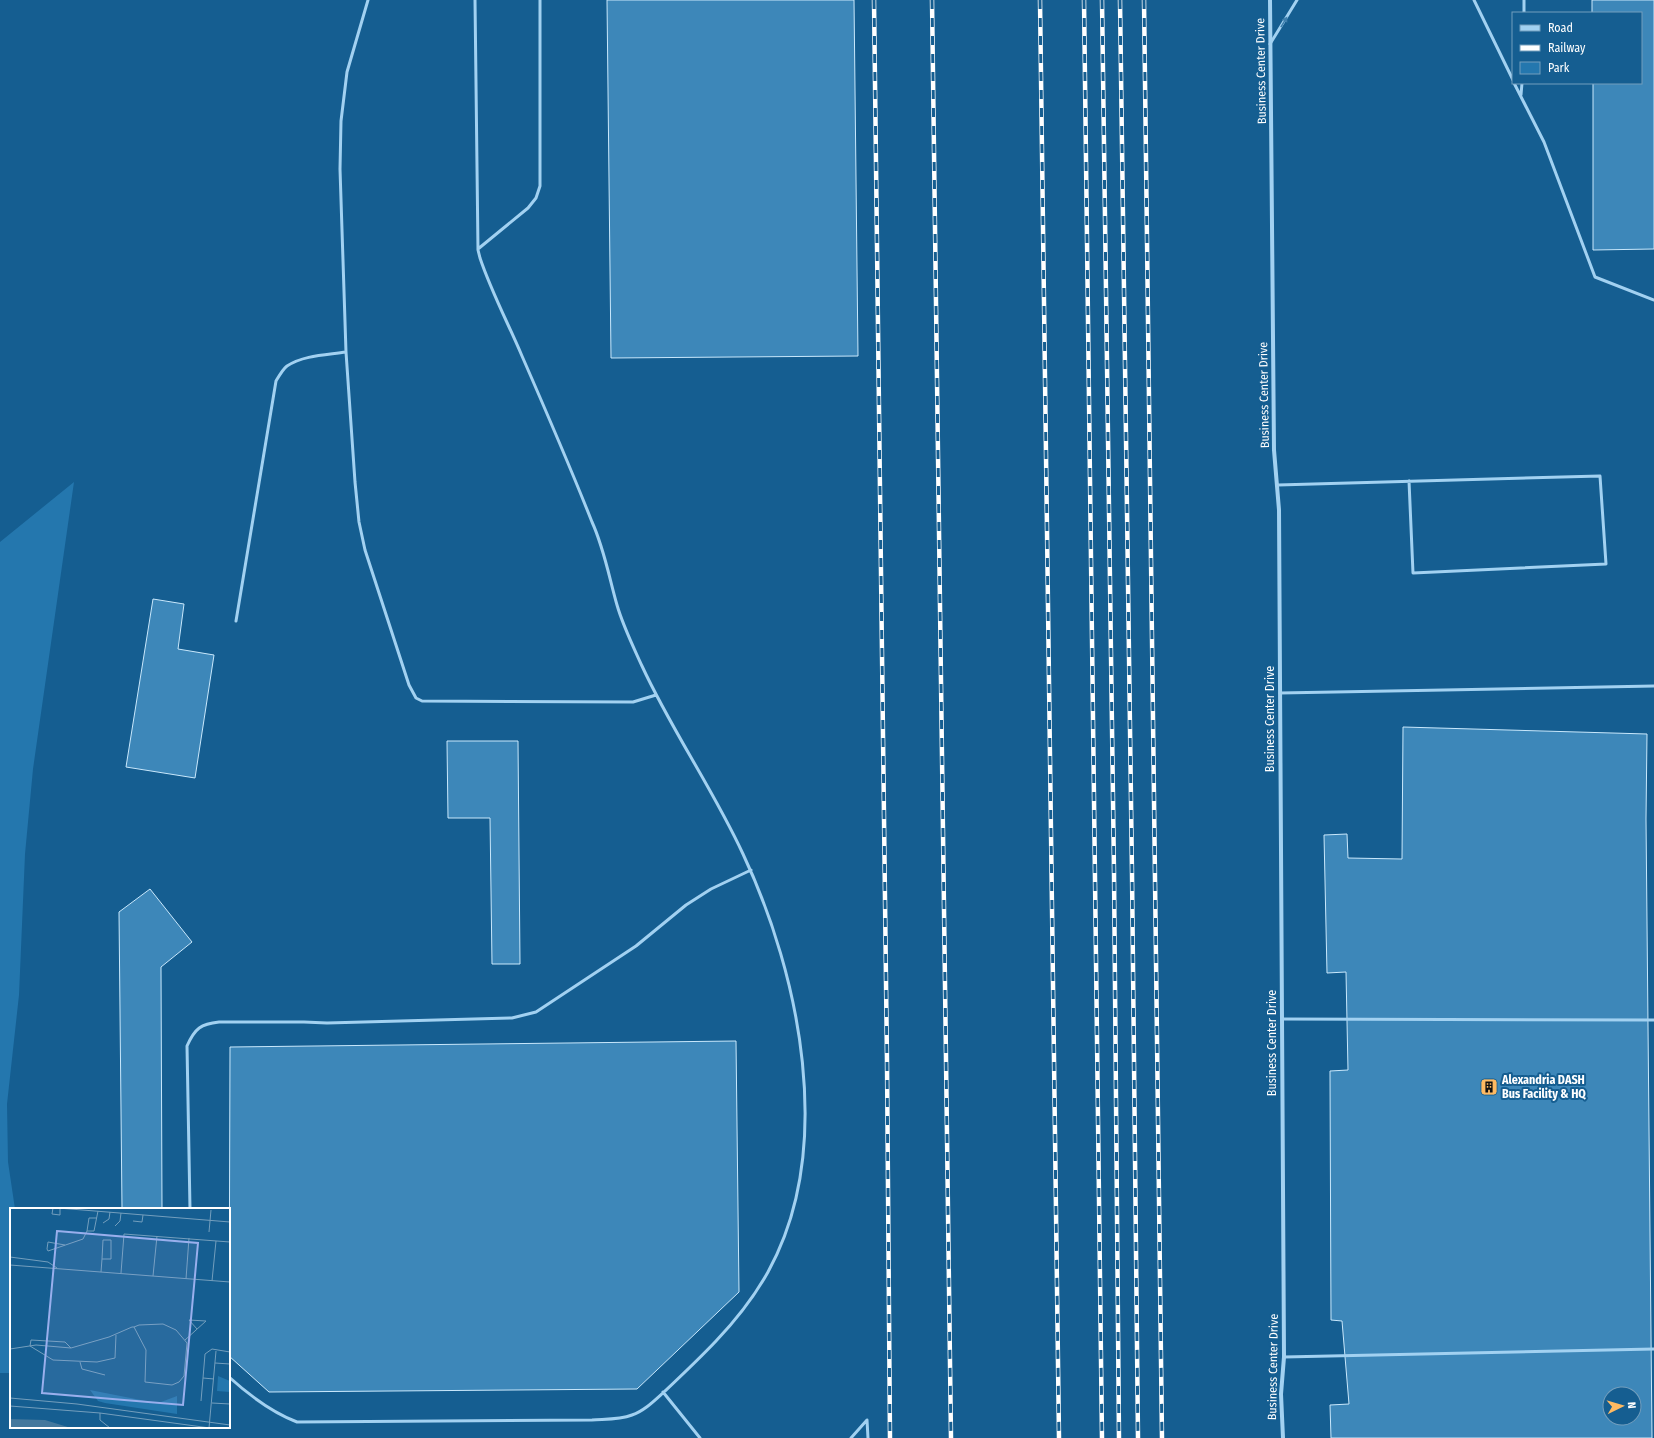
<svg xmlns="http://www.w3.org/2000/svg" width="1654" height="1438" font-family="'Fira Sans Condensed',sans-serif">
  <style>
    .green { fill: #2477ae }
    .building { fill: #3d87b9; stroke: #c9e8fc; fill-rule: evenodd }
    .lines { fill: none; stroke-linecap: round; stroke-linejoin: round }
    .service { stroke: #a2d1f1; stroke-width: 3 }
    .minor { stroke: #a2d1f1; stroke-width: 4 }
    .rail-casing { stroke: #fff; stroke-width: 4.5 }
    .rail { stroke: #155e91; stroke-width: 3; stroke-dasharray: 9; stroke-linecap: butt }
    .oneway { fill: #3f80ae }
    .labels { text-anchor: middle; stroke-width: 4; stroke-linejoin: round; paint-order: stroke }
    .street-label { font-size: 12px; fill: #fff; stroke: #155e91 }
    .poi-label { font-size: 12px; font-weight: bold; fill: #fff; stroke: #155e91; text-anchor: start }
    .inset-road { fill: none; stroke: #739ebd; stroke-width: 1 }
    .view { fill: #99afed; fill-opacity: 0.15; stroke: #99afed; stroke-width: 2 }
    .inset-edge { fill: none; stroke: #fff; stroke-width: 2 }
  </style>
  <rect width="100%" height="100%" fill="#155e91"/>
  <!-- green -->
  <path class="green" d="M74,482L33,769L25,854L19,995L7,1104L8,1162L15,1209H11V1373H0V542Z"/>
  <!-- building -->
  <path class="building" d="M607,0H854L858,356L611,358Z
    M1592,0H1654V249L1593,250V83H1641V13H1592Z
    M153,599L184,604L178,649L214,655L195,778L126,767Z
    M1403,727L1647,734L1646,819L1652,1438H1331L1330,1405L1349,1404L1342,1321L1331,1320L1330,1071L1348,1070L1346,972L1327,973L1324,835L1347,834L1348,858L1402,859ZM1610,1394H1634V1418H1610Z
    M447,741H518L520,964H492L490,818H448Z
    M150,889L192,942L161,967L162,1209H122L119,912Z
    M736,1041L739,1292L637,1389L269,1392L229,1356L230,1047Z"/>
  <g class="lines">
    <!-- service -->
    <path class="service" d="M368,0L347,72L341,121L340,169L346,352L355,482L359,522L365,550L409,685L416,698L422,701L633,702L656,695
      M1474,0L1513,80
      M1524,13V0
      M1270,44L1297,0
      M1514,83L1544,142L1595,277L1654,300
      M1521,95L1522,83
      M478,249L528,208L536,198L540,186V0
      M1278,485L1600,476L1606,564L1413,573L1409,481
      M236,621L276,381C279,376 283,369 287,366C304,355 327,355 346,352
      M1280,693L1654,686
      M1282,1019L1654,1020
      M190,1209L187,1046C195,1028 201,1024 219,1022H304L327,1023L512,1018L536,1012L636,946L686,905L711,889L751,870
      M1284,1357L1654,1349
      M229,1377C250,1396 271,1412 297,1422L592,1420C605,1419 619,1420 632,1415C644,1411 654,1401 664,1392C682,1375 699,1359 716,1341C736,1320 754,1297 768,1272C836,1149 800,975 743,854C713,789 672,731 642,666C633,646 623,626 617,605C609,577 604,548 592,522C570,466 546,411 522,356C508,323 491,291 480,258L478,250L475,0
      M663,1392L700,1438
      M867,1420L868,1438
      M851,1438L867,1420"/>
    <!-- minor -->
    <path class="minor" d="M1270,0L1274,450L1279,510L1284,1357L1281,1394L1283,1438"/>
    <!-- rail casing -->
    <g class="rail-casing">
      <path id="rail" d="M874,0L887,1062L890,1438
        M932,0L951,1438
        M1040,0L1059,1438
        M1084,0L1102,1438
        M1102,0L1114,872L1119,1438
        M1120,0L1132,873L1138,1438
        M1144,0L1162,1438"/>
    </g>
    <!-- rail -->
    <use href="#rail" class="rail"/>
  </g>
  <!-- one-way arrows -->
  <defs><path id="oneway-solid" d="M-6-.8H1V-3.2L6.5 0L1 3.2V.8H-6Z"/></defs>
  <use class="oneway" href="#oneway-solid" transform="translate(1284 22) rotate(-59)"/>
  <!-- icons -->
  <defs>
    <g id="building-square" transform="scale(0.9)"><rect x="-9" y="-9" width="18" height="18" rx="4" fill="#ffba62" stroke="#155e91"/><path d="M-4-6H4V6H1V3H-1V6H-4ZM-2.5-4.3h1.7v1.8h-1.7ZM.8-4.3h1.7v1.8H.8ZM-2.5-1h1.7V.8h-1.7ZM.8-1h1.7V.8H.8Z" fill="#111"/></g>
  </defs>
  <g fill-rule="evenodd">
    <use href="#building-square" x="1489" y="1087"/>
  </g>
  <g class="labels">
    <!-- street labels -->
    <g class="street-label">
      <text transform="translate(1261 71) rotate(-91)" y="4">Business Center Drive</text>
      <text transform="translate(1264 395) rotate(-91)" y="4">Business Center Drive</text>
      <text transform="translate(1270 719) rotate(-90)" y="4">Business Center Drive</text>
      <text transform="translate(1272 1043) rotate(-90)" y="4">Business Center Drive</text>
      <text transform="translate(1273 1367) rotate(-89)" y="4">Business Center Drive</text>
    </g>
    <!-- poi labels -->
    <g class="poi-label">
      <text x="1502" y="1084">Alexandria DASH<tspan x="1502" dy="14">Bus Facility &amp; HQ</tspan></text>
    </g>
  </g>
  <!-- overview -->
  <g transform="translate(10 1208)">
    <rect width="220" height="220" fill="#155e91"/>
    <path d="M208,168L220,173V184L207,183ZM80,182L141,194H151L167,188V206L95,195L88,193Z" fill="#2477ae"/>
    <path d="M0,211L35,212L61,220H0Z" fill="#44789d"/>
    <path class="inset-road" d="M43,0L42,6L50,7V0M48,0L220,14M87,10H79L77,23H84L88,3M123,13L132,14L133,7M93,15L99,11L100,4M105,18L110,13L111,5M199,24L201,2M55,37L38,34L37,41L38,43L73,31L77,23M0,49L38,54L47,60M0,57L220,74M91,64L92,51L93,32H101V51H92M111,65L114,26L220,34M143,68L147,28M176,71L179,30M202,73L206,33M179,112L196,113M179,112L187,121M175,132L196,113M61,140L55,134L21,132L20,138L43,152L87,154L105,150L106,127M0,141L26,137L61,140L99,129L122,119H124L129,117L153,116L166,122L177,135L174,168L169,174L162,177L135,174L136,142L124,119M70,154L72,161L95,167M205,155L220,156M204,171L193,170L195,146L202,141L220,144M0,190L67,196L220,217M191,193L193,170M202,195L220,196M0,198L90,205L200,220M90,205V212L100,220M199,220L206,143"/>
    <path class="view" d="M47,23L188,35L173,197L32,185Z"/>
    <rect width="220" height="220" class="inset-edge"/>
  </g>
  <!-- legend -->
  <rect x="1512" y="12" width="130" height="72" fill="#155e91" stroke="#739ebd"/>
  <rect x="1520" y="25" width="20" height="6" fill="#a2d1f1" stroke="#739ebd"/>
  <text x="1548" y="32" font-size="12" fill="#ffffff">Road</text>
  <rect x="1520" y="45" width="20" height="6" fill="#ffffff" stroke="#739ebd"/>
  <text x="1548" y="52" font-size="12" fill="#ffffff">Railway</text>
  <rect x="1520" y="62" width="20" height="12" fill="#2477ae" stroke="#739ebd"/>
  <text x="1548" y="72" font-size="12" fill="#ffffff">Park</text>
  <!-- north arrow -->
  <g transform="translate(1622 1406) rotate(85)"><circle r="19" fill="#155e91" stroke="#739ebd"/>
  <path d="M0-3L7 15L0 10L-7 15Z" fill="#ffba62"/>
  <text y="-6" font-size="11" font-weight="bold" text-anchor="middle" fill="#ffffff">N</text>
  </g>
</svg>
